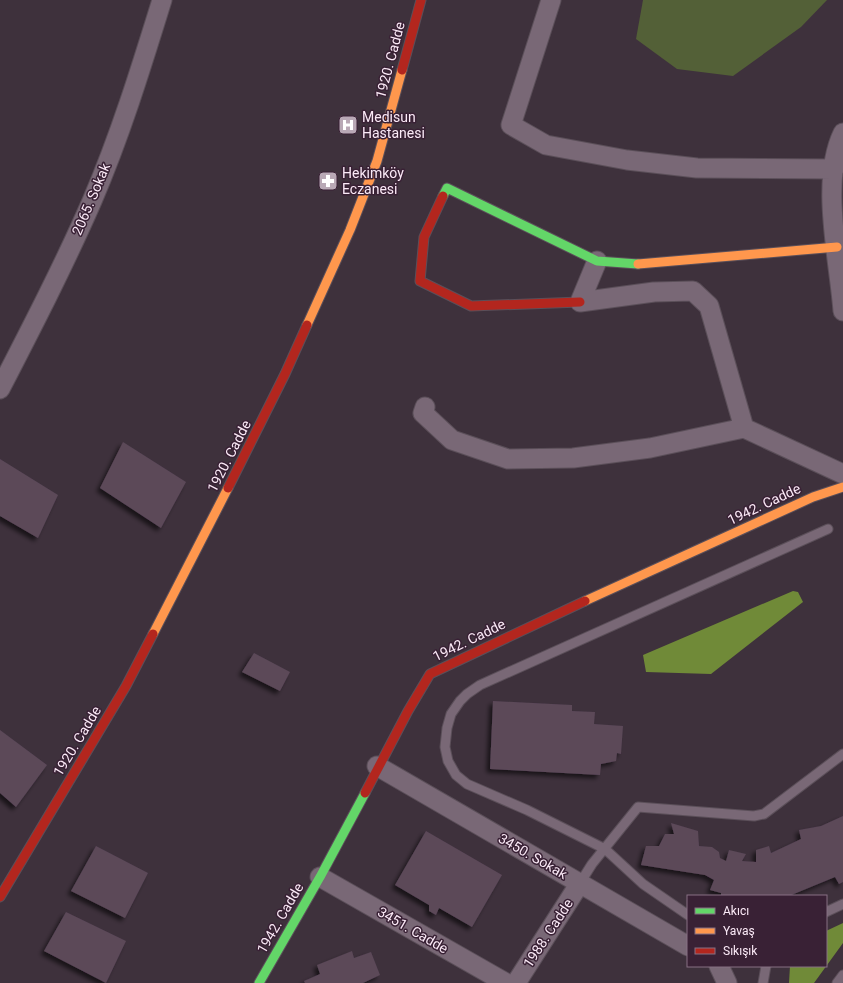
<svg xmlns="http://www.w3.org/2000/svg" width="843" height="983" font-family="Roboto,sans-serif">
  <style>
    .green { fill: #536037 }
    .water { fill: #708a38 }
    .building { fill: #5b4859; filter: url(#shadow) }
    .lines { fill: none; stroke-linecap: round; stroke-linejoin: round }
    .lane-casing { stroke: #5b4f59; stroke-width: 11 }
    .street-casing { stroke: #5b4f59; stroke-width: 21 }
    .fast-casing { stroke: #5b4f59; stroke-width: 11 }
    .slow-casing { stroke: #5b4f59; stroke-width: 11 }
    .jam-casing { stroke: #5b4f59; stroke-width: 11 }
    .lane { stroke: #796876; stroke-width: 9 }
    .street { stroke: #796876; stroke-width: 19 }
    .fast { stroke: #63d668; stroke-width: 9 }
    .slow { stroke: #ff974d; stroke-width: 9 }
    .jam { stroke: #b3261e; stroke-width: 9 }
    .labels { text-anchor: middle; stroke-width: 3; stroke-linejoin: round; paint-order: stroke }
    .street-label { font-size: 14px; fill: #fbeaf7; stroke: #392135 }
    .poi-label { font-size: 14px; fill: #fbeaf7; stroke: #392135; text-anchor: start }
  </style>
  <defs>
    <filter id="shadow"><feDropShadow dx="-3.5" dy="3.5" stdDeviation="2" flood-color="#0009"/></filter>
  </defs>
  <rect width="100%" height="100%" fill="#3e313c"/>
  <!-- green -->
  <path class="green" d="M643,0H827L801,27L733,76L677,69L636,39Z"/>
  <!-- water -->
  <path class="water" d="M793,591L798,592L803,602L711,674L646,672L643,655Z
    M843,923V943L814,983H789L790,966H826V931Z"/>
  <!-- building -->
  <path class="building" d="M123,442L186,482L161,528L100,488Z
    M0,459L58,495L38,538L0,516Z
    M254,653L290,672L280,691L242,672Z
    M493,701L572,705V711L595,712L594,724L623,726L621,754L617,753L616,761L601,764L600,775L490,769Z
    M0,730L47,765L16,807L0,793Z
    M843,816V882L839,884L835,877L789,896H721V893L710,890L714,880L705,875L641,865L646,846H659L665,834H674L671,823L698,831L699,846L712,847L719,852L720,858L726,861L729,850L746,854L742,861L756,862V850L769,846L771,853L801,839L799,830L821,826Z
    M426,831L502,875L472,927L439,908L436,915L429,911V905L395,885Z
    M96,846L148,873L125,918L71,891Z
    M66,912L126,941L106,983L44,951Z
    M352,951L354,958L371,952L380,975L363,983H305L304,981L320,974L317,965Z"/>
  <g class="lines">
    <!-- lane casing -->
    <g class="lane-casing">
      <path id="lane" d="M580,883L592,864L638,807L754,816L764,814L843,754
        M826,912L843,904
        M688,915L643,884L605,849L527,810L467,784L456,775L448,761L445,747L447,728L451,714L460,701L467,694L480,685L828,529
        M763,983L766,966
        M837,983L843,975"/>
    </g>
    <!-- street casing -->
    <g class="street-casing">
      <path id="street" d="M551,0L511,125L546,145L627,160L697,168L834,169
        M843,133C820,180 839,259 843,311
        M597,261L580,302L654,292L693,291L709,306L744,428L843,474
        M0,389C32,327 64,265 92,201C120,136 141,68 162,0
        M425,407L423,413L452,440L508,459L573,458L650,448L744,428
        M377,766L688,946
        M320,877L506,983
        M719,966L727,983
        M516,983L580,883"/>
    </g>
    <!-- fast casing -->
    <g class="fast-casing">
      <path id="fast" d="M443,196L447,188L597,261L638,264
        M259,983L320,877L365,793"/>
    </g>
    <!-- slow casing -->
    <g class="slow-casing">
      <path id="slow" d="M638,264L837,247
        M307,325L350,230L377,161L402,70
        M585,601L813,497L843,487
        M153,634L228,488"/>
    </g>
    <!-- jam casing -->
    <g class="jam-casing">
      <path id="jam" d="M402,70L421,0
        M443,196L424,237L420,281L471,306L580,302
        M228,488L285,374L307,325
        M365,793L408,711L430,674L585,601
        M0,897L126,686L153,634"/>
    </g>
    <!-- lane -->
    <use href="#lane" class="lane"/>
    <!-- street -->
    <use href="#street" class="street"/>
    <!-- fast -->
    <use href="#fast" class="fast"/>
    <!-- slow -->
    <use href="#slow" class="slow"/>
    <!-- jam -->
    <use href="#jam" class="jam"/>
  </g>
  <!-- icons -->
  <defs>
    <g id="hospital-square" transform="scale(1)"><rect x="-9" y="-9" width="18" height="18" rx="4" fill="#b9a9b6" stroke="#392135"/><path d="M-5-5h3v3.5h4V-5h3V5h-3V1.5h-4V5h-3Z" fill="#fff"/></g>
    <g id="pharmacy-square" transform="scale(1)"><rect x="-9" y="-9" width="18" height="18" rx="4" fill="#b9a9b6" stroke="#392135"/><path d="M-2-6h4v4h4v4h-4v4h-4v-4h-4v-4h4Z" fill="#fff"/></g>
  </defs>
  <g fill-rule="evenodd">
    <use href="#hospital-square" x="348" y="125"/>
    <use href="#pharmacy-square" x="328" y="181"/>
  </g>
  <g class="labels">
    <!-- street labels -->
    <g class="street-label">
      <text transform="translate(390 60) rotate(-75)" y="5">1920. Cadde</text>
      <text transform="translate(91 199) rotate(-67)" y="5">2065. Sokak</text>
      <text transform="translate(229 456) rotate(-63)" y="5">1920. Cadde</text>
      <text transform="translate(764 504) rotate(-25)" y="5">1942. Cadde</text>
      <text transform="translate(469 640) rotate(-26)" y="5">1942. Cadde</text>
      <text transform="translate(77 741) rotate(-59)" y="5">1920. Cadde</text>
      <text transform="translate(533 856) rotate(30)" y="5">3450. Sokak</text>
      <text transform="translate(280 918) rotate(-60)" y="5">1942. Cadde</text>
      <text transform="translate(413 930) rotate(30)" y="5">3451. Cadde</text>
      <text transform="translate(548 933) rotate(-57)" y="5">1988. Cadde</text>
    </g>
    <!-- poi labels -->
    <g class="poi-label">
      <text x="362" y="122">Medisun<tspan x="362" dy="16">Hastanesi</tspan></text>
      <text x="342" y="178">Hekimköy<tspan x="342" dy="16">Eczanesi</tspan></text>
    </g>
  </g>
  <!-- legend -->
  <rect x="687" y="895" width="140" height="72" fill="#392135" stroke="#877183"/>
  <rect x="695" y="908" width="20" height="6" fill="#63d668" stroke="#877183"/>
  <text x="723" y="915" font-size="12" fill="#fbeaf7">Akıcı</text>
  <rect x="695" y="928" width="20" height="6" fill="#ff974d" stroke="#877183"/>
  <text x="723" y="935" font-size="12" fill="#fbeaf7">Yavaş</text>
  <rect x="695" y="948" width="20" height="6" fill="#b3261e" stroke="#877183"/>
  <text x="723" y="955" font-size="12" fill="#fbeaf7">Sıkışık</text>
</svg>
